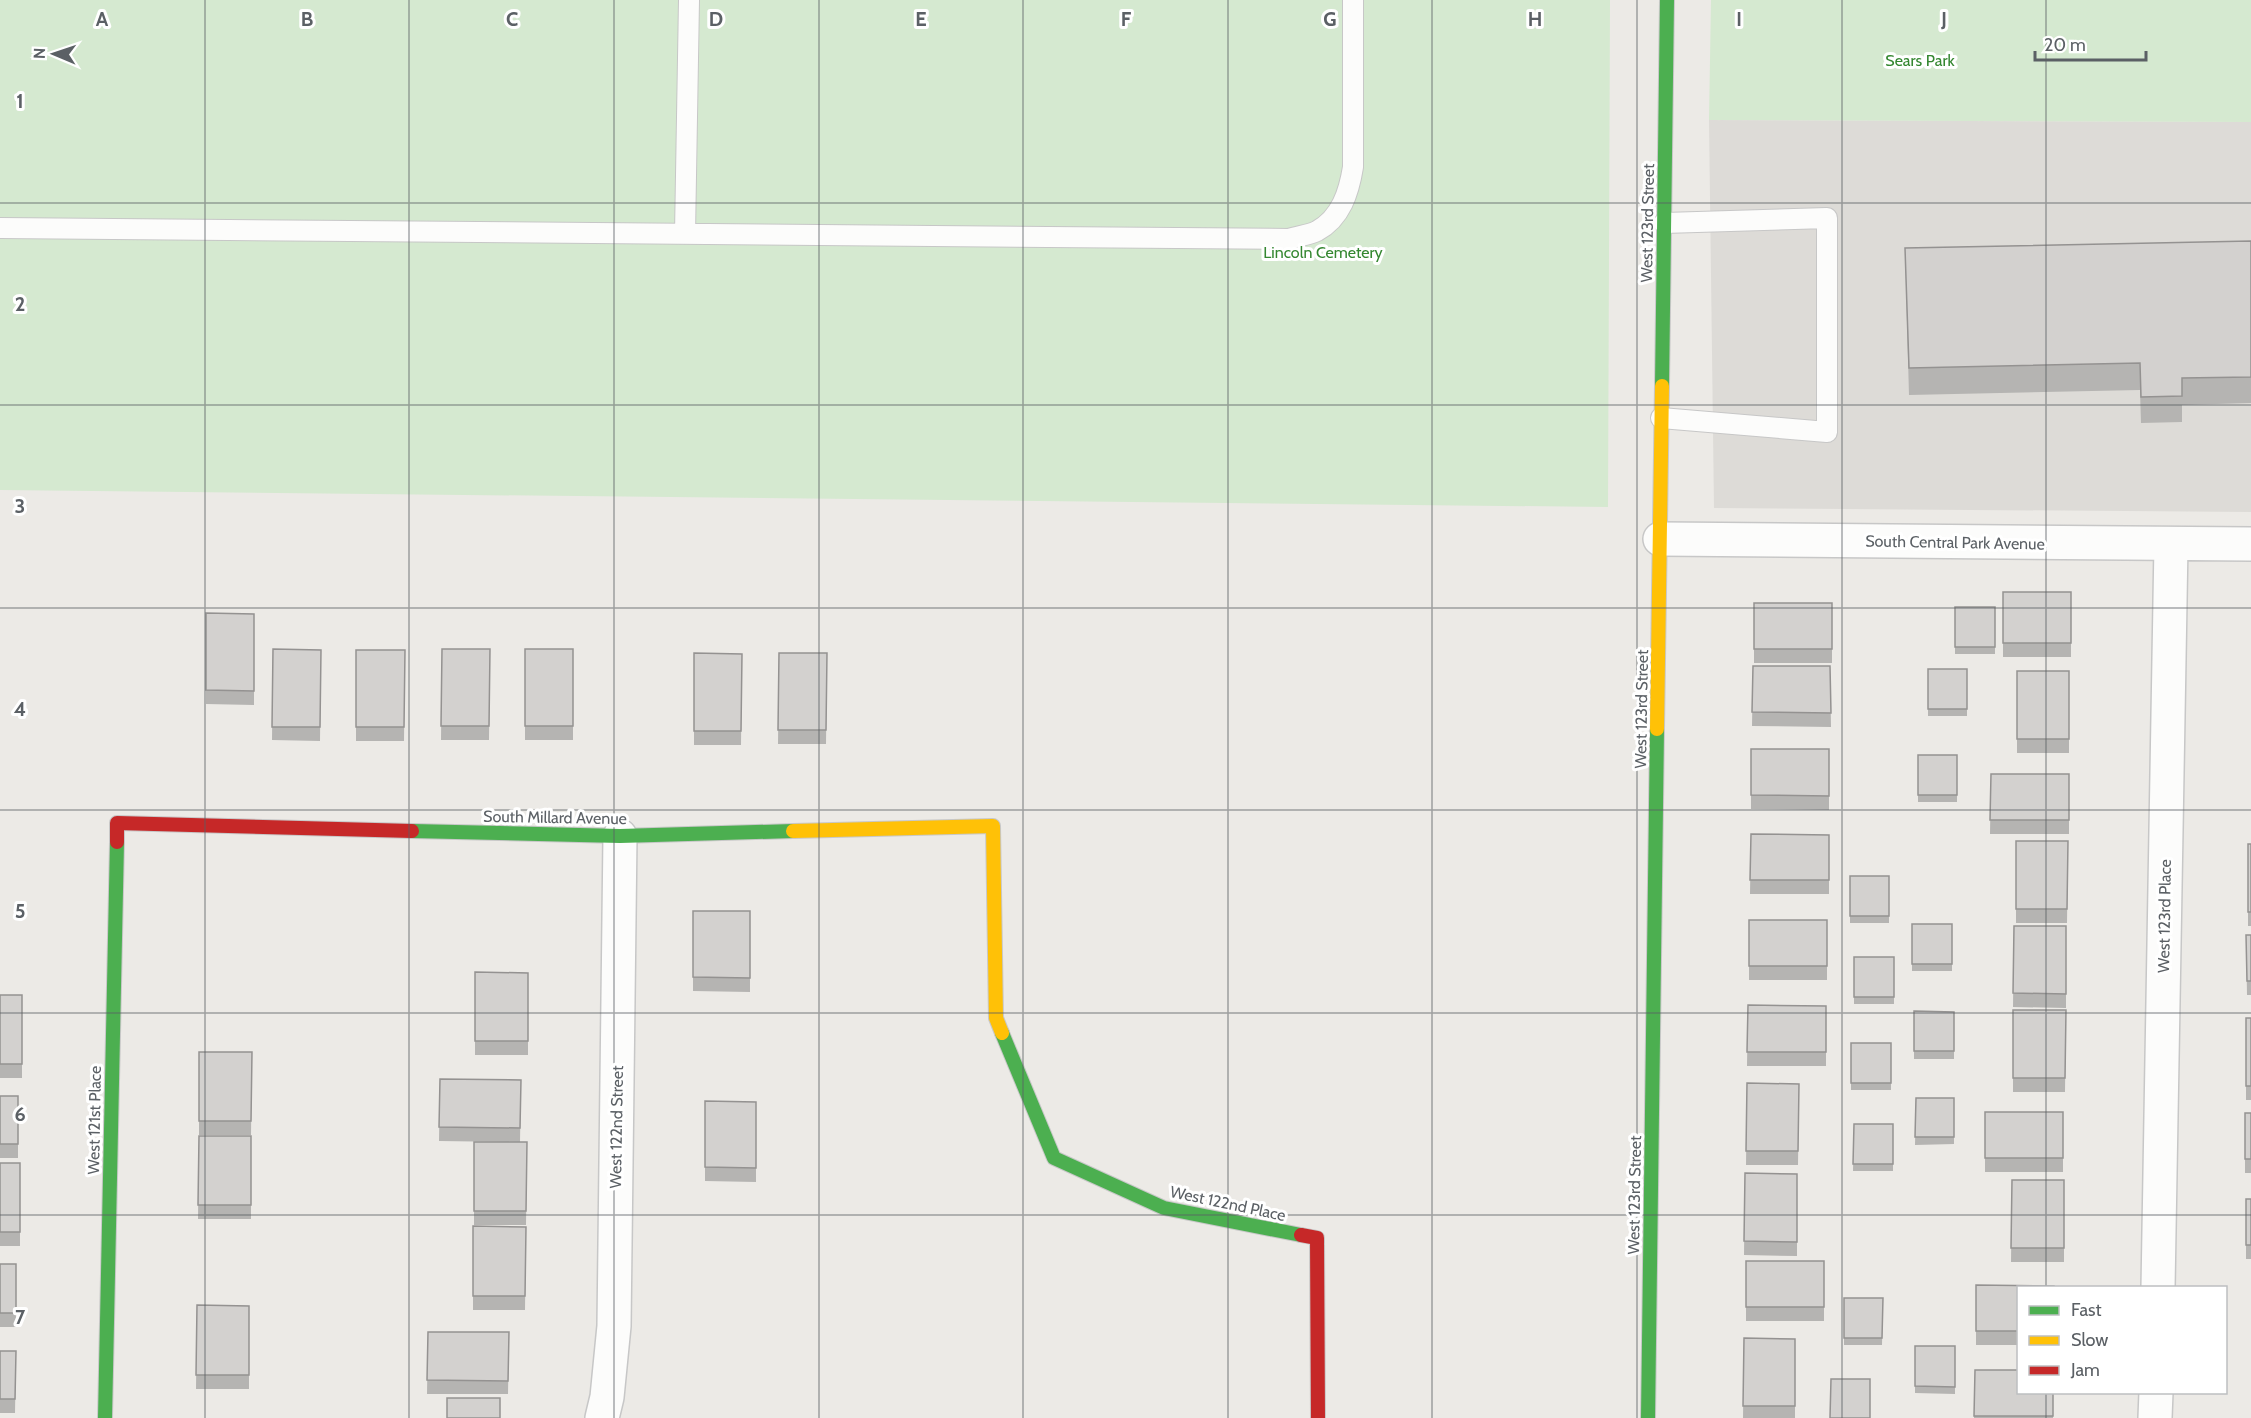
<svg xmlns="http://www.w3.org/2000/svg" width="2251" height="1418" font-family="Cabin,sans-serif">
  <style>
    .industrial { fill: #dddbd7 }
    .green { fill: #d5e9d0 }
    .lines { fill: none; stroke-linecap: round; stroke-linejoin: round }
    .lane-casing { stroke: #c7c7c7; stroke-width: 22 }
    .street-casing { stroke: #c7c7c7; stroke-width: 36 }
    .fast-casing { stroke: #c8c8c8; stroke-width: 16 }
    .slow-casing { stroke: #c8c8c8; stroke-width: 16 }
    .jam-casing { stroke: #c8c8c8; stroke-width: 16 }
    .lane { stroke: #fcfcfb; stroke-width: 20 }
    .street { stroke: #fcfcfb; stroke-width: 33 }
    .fast { stroke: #4caf50; stroke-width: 14 }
    .slow { stroke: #ffc107; stroke-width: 14 }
    .jam { stroke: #c62828; stroke-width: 14 }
    .wall { fill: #b5b4b2 }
    .building { fill: #d3d1cf; stroke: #949291; stroke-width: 1.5 }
    .grid { fill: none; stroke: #5b6065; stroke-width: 1.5; stroke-opacity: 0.55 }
    .labels { text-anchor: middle; stroke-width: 6; stroke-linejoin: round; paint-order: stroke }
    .park-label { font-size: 16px; fill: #348730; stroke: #fff }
    .street-label { font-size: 16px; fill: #5b6065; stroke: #fff }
    .grid-label { font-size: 20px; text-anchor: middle; font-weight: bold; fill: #5b6065; stroke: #fff; stroke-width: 6; stroke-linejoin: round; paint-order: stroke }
  </style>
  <rect width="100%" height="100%" fill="#eceae6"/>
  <!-- industrial -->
  <path class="industrial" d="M1709,120L2251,122V512L1714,508Z"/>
  <!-- green -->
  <path class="green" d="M0,0H1610L1608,507L0,490Z
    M1711,0H2251V122L1709,120Z"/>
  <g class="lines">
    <!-- lane casing -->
    <g class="lane-casing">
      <path id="lane" d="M0,228L1289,239C1298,236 1309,235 1317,231C1341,218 1349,192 1353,167V0
        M685,234L689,0
        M1661,418L1827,432V218L1664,223"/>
    </g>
    <!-- street casing -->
    <g class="street-casing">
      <path id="street" d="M1660,539L2251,544
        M2158,1288L2171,544
        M602,1418L607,1397L614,1326L620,836
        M2155,1418L2156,1392"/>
    </g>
    <!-- fast casing -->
    <g class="fast-casing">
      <path id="fast" d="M1662,386L1667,0
        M412,831L620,836L793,831
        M1002,1033L1054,1158L1164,1208L1301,1235
        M105,1418L117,842
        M1648,1418L1657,729"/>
    </g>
    <!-- slow casing -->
    <g class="slow-casing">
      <path id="slow" d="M1657,729L1662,386
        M793,831L993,826L996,1018L1002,1033"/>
    </g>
    <!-- jam casing -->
    <g class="jam-casing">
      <path id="jam" d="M117,842V823L412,831
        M1301,1235L1317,1238L1318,1418"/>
    </g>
    <!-- lane -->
    <use href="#lane" class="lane"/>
    <!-- street -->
    <use href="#street" class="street"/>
    <!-- fast -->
    <use href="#fast" class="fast"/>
    <!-- slow -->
    <use href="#slow" class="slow"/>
    <!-- jam -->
    <use href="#jam" class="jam"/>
  </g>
  <!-- wall -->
  <path class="wall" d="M2251,241V403L2182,405V422L2141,423L2140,390L1909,395L1905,248Z
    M2003,592H2071V657H2003Z
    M1754,603H1832V663H1754Z
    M1955,607H1995V654H1955Z
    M206,613L254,614V705L206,704Z
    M273,649L321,650L320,741L272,740Z
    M442,649H490L489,740H441Z
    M525,649H573V740H525Z
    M356,650H405L404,741H356Z
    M694,653L742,654L741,745H694Z
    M779,653H827L826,744H778Z
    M1753,666H1830L1831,727L1752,726Z
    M1928,669H1967V716H1928Z
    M2017,671H2069V753H2017Z
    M1751,749H1829V810L1751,809Z
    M1918,755H1957V802H1918Z
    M1991,774H2069V834H1990Z
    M1751,834L1829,835V894H1750Z
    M2016,841H2068L2067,923H2016Z
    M2248,844H2251V926H2248Z
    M1850,876H1889V923H1850Z
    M693,911H750V992L693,991Z
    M1749,920H1827V980H1749Z
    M1912,924H1952V971H1912Z
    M2014,926H2066V1008L2013,1007Z
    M2246,935H2251V995H2247Z
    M1854,957H1894V1004H1854Z
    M475,972L528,973V1055H475Z
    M0,995H22V1078H0Z
    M1748,1005L1826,1006V1066H1747Z
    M2013,1010H2066L2065,1092H2013Z
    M1914,1011L1954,1012V1059H1914Z
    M2246,1018H2251V1100H2246Z
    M1851,1043H1891V1090H1851Z
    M199,1052H252L251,1135H199Z
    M440,1079L521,1080L520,1142L439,1141Z
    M1747,1083L1799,1084L1798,1165H1746Z
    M0,1096H18V1158H0Z
    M1916,1098H1954V1144L1915,1145Z
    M705,1101L756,1102V1182L705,1181Z
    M1985,1112H2063V1172H1985Z
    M2245,1113H2251V1173H2245Z
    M1854,1124H1893V1171H1853Z
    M199,1136H251V1219H198Z
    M474,1142H527L526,1225H474Z
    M0,1163H20V1246H0Z
    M1745,1173L1797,1174V1256L1744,1255Z
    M2012,1180H2064V1262H2011Z
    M2246,1199H2251V1259H2246Z
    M473,1226L526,1227L525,1310H473Z
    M1746,1261H1824V1321H1746Z
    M0,1264H16V1327H0Z
    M1976,1285L2019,1287V1345H1976Z
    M1844,1298H1883L1882,1345H1844Z
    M197,1305L249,1306V1389H196Z
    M428,1332H509L508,1394H427Z
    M1744,1338L1795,1339V1418H1743Z
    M1915,1346H1955V1394L1915,1393Z
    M0,1351H16L15,1413H0Z
    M1975,1370L2053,1392V1418H1974Z"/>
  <!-- building -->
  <path class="building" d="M2251,241V377L2182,378V396L2141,397L2140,363L1909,368L1905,248Z
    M2003,592H2071V643H2003Z
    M1754,603H1832V649H1754Z
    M1955,607H1995V647H1955Z
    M206,613L254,614V691L206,690Z
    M273,649L321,650L320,727H272Z
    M442,649H490L489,726H441Z
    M525,649H573V726H525Z
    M356,650H405L404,727H356Z
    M694,653L742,654L741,731H694Z
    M779,653H827L826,730H778Z
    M1753,666H1830L1831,713L1752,712Z
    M1928,669H1967V709H1928Z
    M2017,671H2069V739H2017Z
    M1751,749H1829V796L1751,795Z
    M1918,755H1957V795H1918Z
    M1991,774H2069V820H1990Z
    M1751,834L1829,835V880H1750Z
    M2016,841H2068L2067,909H2016Z
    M2248,844H2251V912H2248Z
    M1850,876H1889V916H1850Z
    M693,911H750V978L693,977Z
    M1749,920H1827V966H1749Z
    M1912,924H1952V964H1912Z
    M2014,926H2066V994L2013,993Z
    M2246,935H2251V981H2247Z
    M1854,957H1894V997H1854Z
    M475,972L528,973V1041H475Z
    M0,995H22V1064H0Z
    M1748,1005L1826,1006V1052H1747Z
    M2013,1010H2066L2065,1078H2013Z
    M1914,1011L1954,1012V1051H1914Z
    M2246,1018H2251V1086H2246Z
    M1851,1043H1891V1083H1851Z
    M199,1052H252L251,1121H199Z
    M440,1079L521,1080L520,1128L439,1127Z
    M1747,1083L1799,1084L1798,1151H1746Z
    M0,1096H18V1144H0Z
    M1916,1098H1954V1137H1915Z
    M705,1101L756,1102V1168L705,1167Z
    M1985,1112H2063V1158H1985Z
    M2245,1113H2251V1159H2245Z
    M1854,1124H1893V1164H1853Z
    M199,1136H251V1205H198Z
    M474,1142H527L526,1211H474Z
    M0,1163H20V1232H0Z
    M1745,1173L1797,1174V1242L1744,1241Z
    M2012,1180H2064V1248H2011Z
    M2246,1199H2251V1245H2246Z
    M473,1226L526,1227L525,1296H473Z
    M1746,1261H1824V1307H1746Z
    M0,1264H16V1313H0Z
    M1976,1285L2054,1286V1287H2019V1331H1976Z
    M1844,1298H1883L1882,1338H1844Z
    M197,1305L249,1306V1375H196Z
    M428,1332H509L508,1381L427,1380Z
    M1744,1338L1795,1339V1406H1743Z
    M1915,1346H1955V1387L1915,1386Z
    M0,1351H16L15,1399H0Z
    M1975,1370H2019V1392H2053V1416H1974Z
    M1831,1379H1870V1418H1830Z
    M447,1398H500V1418H447Z"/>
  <!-- grid -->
  <path class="grid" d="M205,0V1418M409,0V1418M614,0V1418M819,0V1418M1023,0V1418M1228,0V1418M1432,0V1418M1637,0V1418M1842,0V1418M2046,0V1288M0,203H2251M0,405H2251M0,608H2251M0,810H2251M0,1013H2251M0,1215H2251M2046,1392V1418"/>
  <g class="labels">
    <!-- park labels -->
    <g class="park-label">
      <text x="1920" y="66">Sears Park</text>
      <text x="1323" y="258">Lincoln Cemetery</text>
    </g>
    <!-- street labels -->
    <g class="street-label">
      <text transform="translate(1647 223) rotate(-89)" y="6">West 123rd Street</text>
      <text transform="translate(1955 542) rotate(1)" y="6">South Central Park Avenue</text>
      <text transform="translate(1641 709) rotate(-89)" y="6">West 123rd Street</text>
      <text transform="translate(555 817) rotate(1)" y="6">South Millard Avenue</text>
      <text transform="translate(2164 916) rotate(-89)" y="6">West 123rd Place</text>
      <text transform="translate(94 1120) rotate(-89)" y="6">West 121st Place</text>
      <text transform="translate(616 1127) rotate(-89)" y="6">West 122nd Street</text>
      <text transform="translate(1634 1195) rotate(-89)" y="6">West 123rd Street</text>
      <text transform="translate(1228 1203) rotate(12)" y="6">West 122nd Place</text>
    </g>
  </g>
  <g class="grid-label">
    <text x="102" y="26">A</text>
    <text x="307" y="26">B</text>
    <text x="512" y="26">C</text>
    <text x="716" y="26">D</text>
    <text x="921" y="26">E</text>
    <text x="1126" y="26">F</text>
    <text x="1330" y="26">G</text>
    <text x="1535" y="26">H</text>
    <text x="1739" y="26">I</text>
    <text x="1944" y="26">J</text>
    <text x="20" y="108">1</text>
    <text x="20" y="311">2</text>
    <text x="20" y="513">3</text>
    <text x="20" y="716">4</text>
    <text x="20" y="918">5</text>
    <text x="20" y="1121">6</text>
    <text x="20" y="1324">7</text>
  </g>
  <!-- legend -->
  <rect x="2017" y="1286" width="210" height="108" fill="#ffffff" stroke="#bdbfc1" stroke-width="1.5"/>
  <rect x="2029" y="1306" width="30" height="9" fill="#4caf50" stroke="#bdbfc1" stroke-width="1.5"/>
  <text x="2071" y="1316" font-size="18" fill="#5b6065">Fast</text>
  <rect x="2029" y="1336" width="30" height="9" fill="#ffc107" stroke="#bdbfc1" stroke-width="1.5"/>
  <text x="2071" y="1346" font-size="18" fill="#5b6065">Slow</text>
  <rect x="2029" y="1366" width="30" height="9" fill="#c62828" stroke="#bdbfc1" stroke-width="1.5"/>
  <text x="2071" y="1376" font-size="18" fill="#5b6065">Jam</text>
  <!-- north arrow -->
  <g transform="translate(54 54) rotate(272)" stroke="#ffffff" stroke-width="4.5" paint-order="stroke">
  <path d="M0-4.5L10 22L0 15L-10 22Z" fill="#5b6065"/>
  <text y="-9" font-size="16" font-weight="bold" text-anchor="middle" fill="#5b6065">N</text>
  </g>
  <!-- scale -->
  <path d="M2035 51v9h111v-9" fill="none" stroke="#5b6065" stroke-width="3"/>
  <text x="2044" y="51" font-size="18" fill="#5b6065" stroke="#ffffff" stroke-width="4.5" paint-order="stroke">20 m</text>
</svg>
